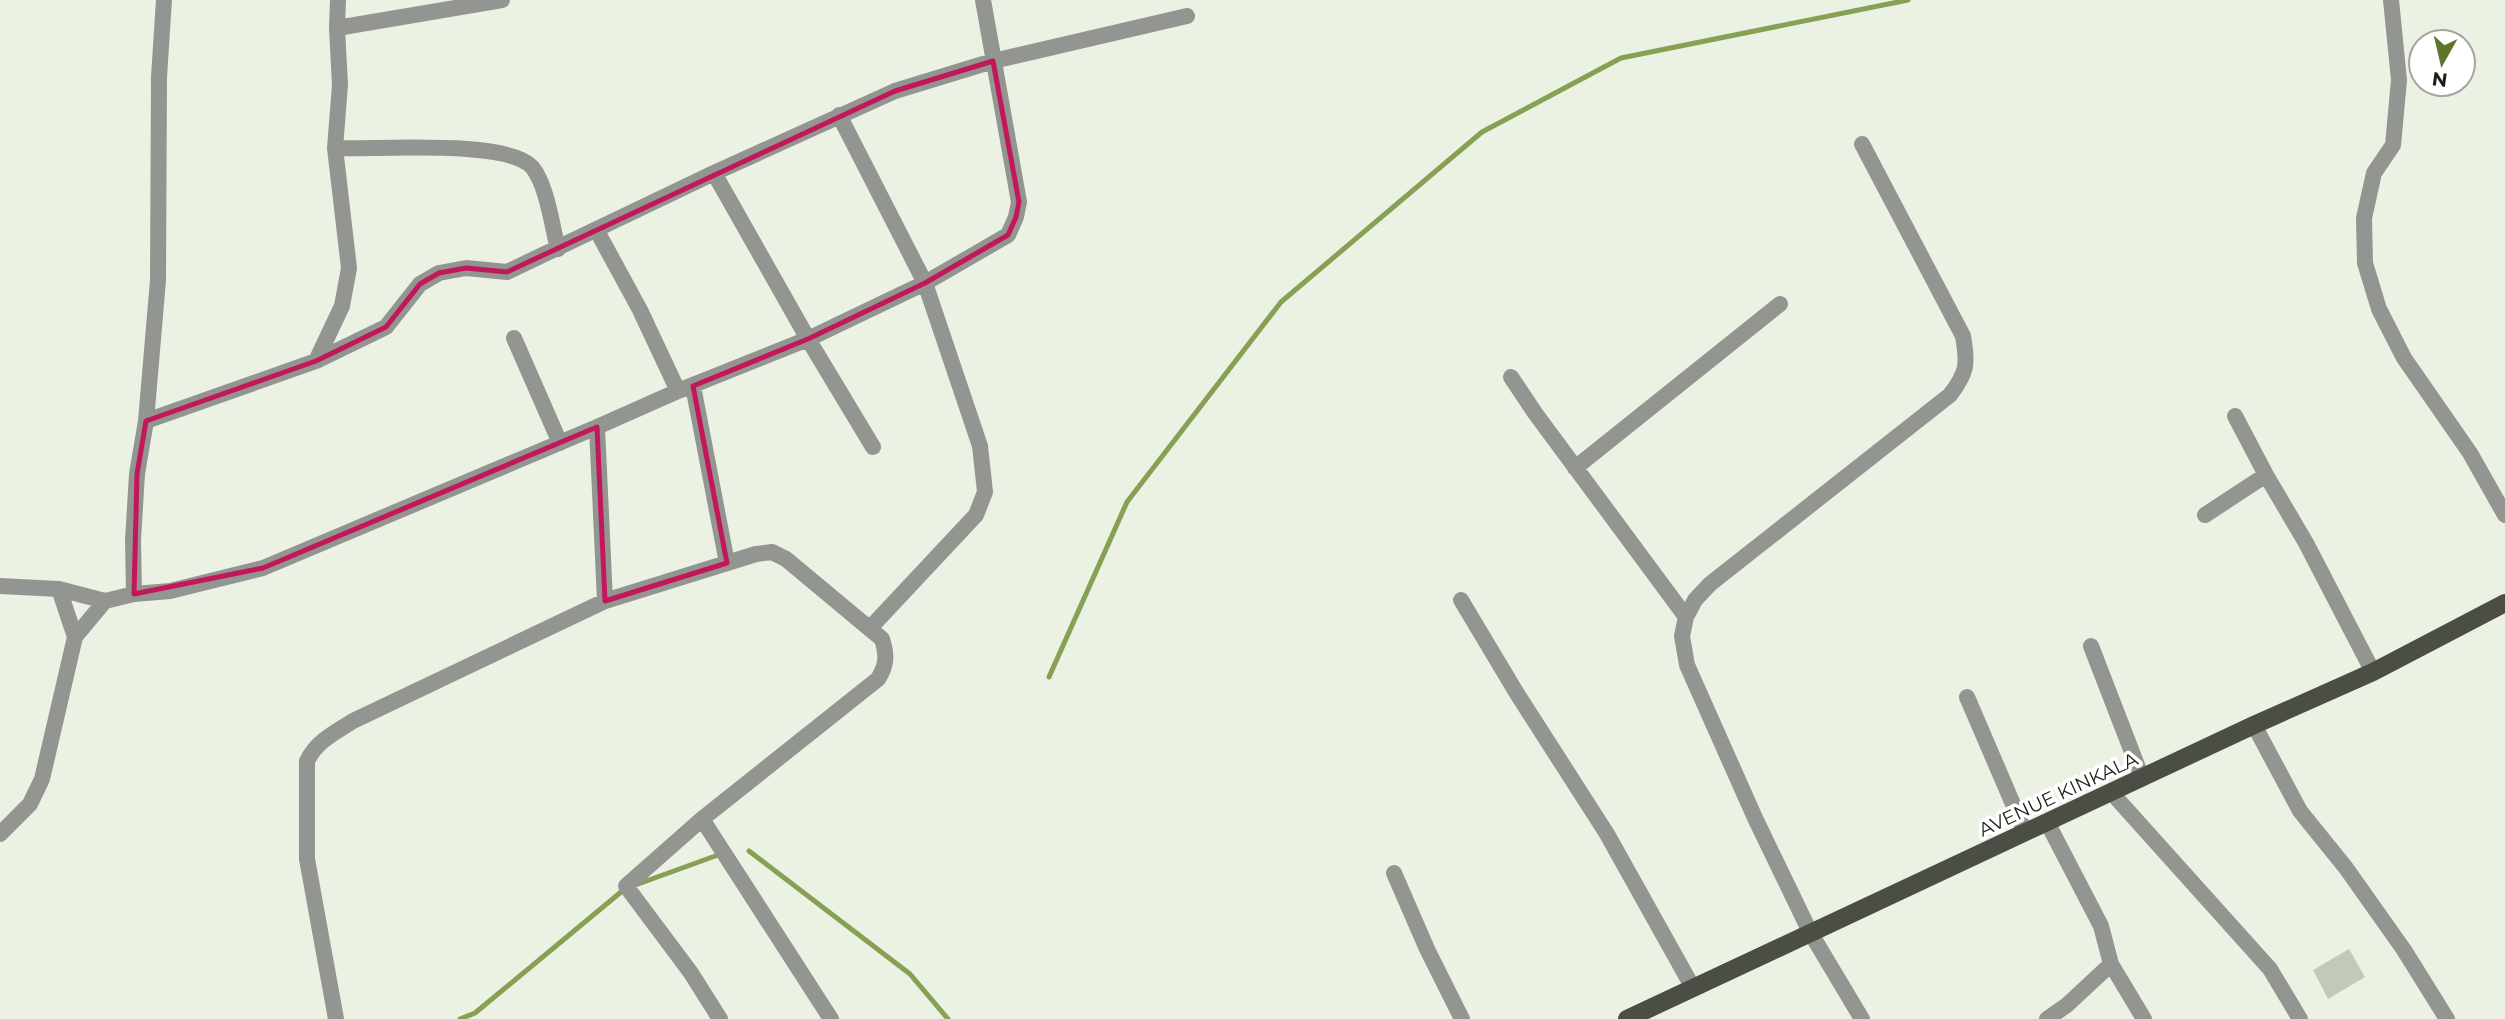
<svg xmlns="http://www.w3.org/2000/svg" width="2505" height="1019" font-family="Montserrat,sans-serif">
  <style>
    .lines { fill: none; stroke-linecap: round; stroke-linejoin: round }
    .stream { stroke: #86a153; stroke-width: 5 }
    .building { fill: #c2c8ba }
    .street { stroke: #939690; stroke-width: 16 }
    .primary { stroke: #4a4e44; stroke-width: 18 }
    .marked { fill: none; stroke: #c2185b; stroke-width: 5; stroke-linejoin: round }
    .labels { text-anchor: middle; stroke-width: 7; stroke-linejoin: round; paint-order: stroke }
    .street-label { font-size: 19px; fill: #1c1e19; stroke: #fff }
  </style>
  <rect width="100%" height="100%" fill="#ebf1e3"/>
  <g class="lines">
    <!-- stream -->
    <path class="stream" d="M1049,677L1127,502L1281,302L1482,132L1621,58L1908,0
      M749,851L910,974L948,1019
      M638,884L718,855
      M460,1019L475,1013L621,892"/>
  </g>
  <!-- building -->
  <path class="building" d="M2349,949L2365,977L2328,999L2313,970Z"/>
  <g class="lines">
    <!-- street -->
    <path class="street" d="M2391,0L2399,80L2393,145L2374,173L2364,218L2365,263L2379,309L2404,358L2470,453L2505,515
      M337,28L502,0
      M839,115L925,283L980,446L985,492L976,515L871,627
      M1862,144L1963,336C1968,364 1967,373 1950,395L1710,584L1695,600L1686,617L1682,636L1687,665L1755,818L1810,932L1862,1019
      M335,148C374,150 507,139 532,167C547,185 552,226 558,249
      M714,173L808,339L873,447
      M597,231L640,310L678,391
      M514,338L560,443
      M316,361L342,306L349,268L335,148L340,85L337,28L338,0
      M1511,377L1535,413L1686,617
      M693,386L727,563
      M2235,416L2266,475L2306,543L2373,672
      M146,421L316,361L386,327L420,284L439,273L466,268L507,272L714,173L895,91L993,61L1187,16
      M597,427L605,601
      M1575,468L1780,304
      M2205,515L2266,475
      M0,586L59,589L105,601L134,594L170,591L263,568L597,427L678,391L808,339L925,283L1008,235L1016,217L1019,202L983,0
      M59,589L75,637
      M134,594L133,540L137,474L146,421L158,280L159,77L164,0
      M1461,600L1516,692L1607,834L1693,988
      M2091,646L2142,778
      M1967,697L2025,832
      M2254,725L2300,811L2346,868L2404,950L2447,1019
      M2111,792L2270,969L2300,1019
      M702,819L831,1019
      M2047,822L2101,926L2111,964L2067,1005L2047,1019
      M0,834L30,804L42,779L75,637L105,601
      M1394,873L1427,949L1462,1019
      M2111,964L2144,1019
      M336,1019L307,859V761C317,741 334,733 353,721L605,601L756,554L772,552L786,559L882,639C887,655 887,665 878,679L702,819L626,886L691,973L720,1019"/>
    <!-- primary -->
    <path class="primary" d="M1627,1019L2254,725L2373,672L2505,603"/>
  </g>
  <!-- marked area -->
  <path class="marked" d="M993,61L1019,202L1016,217L1008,235L925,283L808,339L693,386L727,563L605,601L597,427L263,568L134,594L137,474L146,421L316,361L386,327L420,284L439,273L466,268L507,272L895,91Z"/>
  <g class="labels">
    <!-- street labels -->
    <g class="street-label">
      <text transform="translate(2058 794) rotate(-25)" y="7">AVENUE KINKALA</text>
    </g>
  </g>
  <!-- north arrow -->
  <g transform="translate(2442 63) rotate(188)"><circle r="33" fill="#ffffff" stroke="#a4a5a3" stroke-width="2"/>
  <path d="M0-5L12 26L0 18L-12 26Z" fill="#5d7629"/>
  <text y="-10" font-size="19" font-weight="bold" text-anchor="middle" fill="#1c1e19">N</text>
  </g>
</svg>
